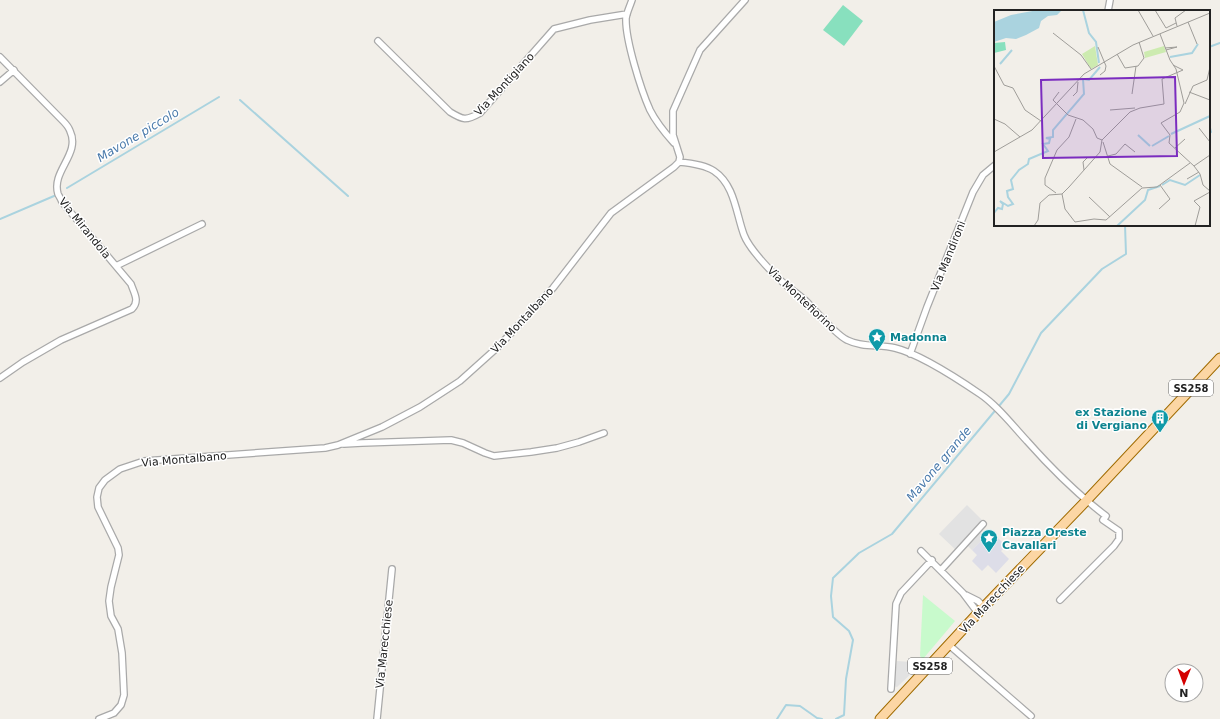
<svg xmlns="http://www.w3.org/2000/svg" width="1220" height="719" font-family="'DejaVu Sans',sans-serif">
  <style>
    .park { fill: #c8facc }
    .pitch { fill: #88e0be }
    .parking { fill: #e2e2e2 }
    .plaza { fill: #dddde8 }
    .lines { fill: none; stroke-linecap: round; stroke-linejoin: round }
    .stream { stroke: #aad3df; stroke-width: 2 }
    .minor-casing { stroke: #a9a9a9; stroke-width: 8 }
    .primary-casing { stroke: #a06b00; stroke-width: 11 }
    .minor { stroke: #fff; stroke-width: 5.5 }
    .primary { stroke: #fcd6a4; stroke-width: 9 }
    .labels { text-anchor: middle; stroke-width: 3; stroke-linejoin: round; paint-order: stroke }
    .shield { fill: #fff; stroke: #646464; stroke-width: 1 }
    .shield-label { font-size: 10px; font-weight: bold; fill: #222 }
    .street-label { font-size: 11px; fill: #222; stroke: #fff }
    .culture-label { font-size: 11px; font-weight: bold; fill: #0d838f; stroke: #fff; text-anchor: start }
    .water-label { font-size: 12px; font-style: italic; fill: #4a7aab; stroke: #fff }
    .inset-river { fill: none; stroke: #aad3df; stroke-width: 2 }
    .inset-road { fill: none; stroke: #9f9d99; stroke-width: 1 }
    .view { fill: #7b2cbf; fill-opacity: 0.15; stroke: #7b2cbf; stroke-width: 2 }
    .inset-edge { fill: none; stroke: #222; stroke-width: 2 }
  </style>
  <rect width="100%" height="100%" fill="#f2efe9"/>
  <!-- park -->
  <path class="park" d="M923,595L955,621L923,659L920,656Z"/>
  <!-- pitch -->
  <path class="pitch" d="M843,5L863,21L844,46L823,30Z"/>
  <!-- parking -->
  <path class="parking" d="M967,505L986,524L979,531L985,537L972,550L966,544L958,552L939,534Z
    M897,661L911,662L912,667L915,670L897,687L893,686Z"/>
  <!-- plaza -->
  <path class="plaza" d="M995,535L1006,546L1001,551L1009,559L996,573L988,565L982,571L972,561L977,555L972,550L985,537L990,541Z"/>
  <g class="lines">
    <!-- stream -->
    <path class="stream" d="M1209,47L1220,43
      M240,100L348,196
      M1209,124L1211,132L1209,133
      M67,188L219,97
      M0,219L54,196
      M777,719L786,705L800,706L817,718L822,719
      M836,719L844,715L846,679L853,640L849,631L833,617L831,596L833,578L859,553L892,534L1009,394L1041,333L1102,269L1126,254L1125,225"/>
    <!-- minor casing -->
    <g class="minor-casing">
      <path id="minor" d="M632,0C630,6 627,12 626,18C625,39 641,90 650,110C656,122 665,133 674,143
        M1108,11L1110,0
        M378,41L450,112C463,120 466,121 480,113L554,29L590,20L627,14
        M0,57L63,121C66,124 69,128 70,131C81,154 51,171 58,194C59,196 61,199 62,202L131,284C134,293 140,301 132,309L61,340L23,362L0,378
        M0,82L14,70
        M679,162C690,163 705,165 714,171C735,185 736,214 744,235C749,248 768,268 778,278C786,286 797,293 806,301C816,311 836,335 847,340C863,348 879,344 895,348C920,354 958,379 980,394C998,406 1012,425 1027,441C1051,468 1077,494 1106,516L1103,520L1119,531V539L1114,546L1060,600
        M679,162L680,157L673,135V111L700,50L745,0
        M116,266L202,224
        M910,354L927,307L973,192L983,175L995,165
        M344,444L362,443L451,440L463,443L485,453L494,456L503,455L531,452L557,448L579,442L604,433
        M921,551L963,593L978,613
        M941,570L983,524
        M966,595L978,601L984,607
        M949,645L1031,716
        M891,689L896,604L901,593L932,560
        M99,719L114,713L121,705L124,695L122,653L118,629L111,616L109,601L111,587L119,555L118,548L98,507L97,497L99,488L105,480L120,469L144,461L325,448L338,445L382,427L420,407L460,381L499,346L553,288L611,213L674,167L679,162
        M377,719L392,569"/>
    </g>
    <!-- primary casing -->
    <g class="primary-casing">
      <path id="primary" d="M880,719L978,613L1086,501L1220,358"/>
    </g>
    <!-- minor -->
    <use href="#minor" class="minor"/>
    <!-- primary -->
    <use href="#primary" class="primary"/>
  </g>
  <!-- icons -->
  <defs>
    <g id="sight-pin" transform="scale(0.9)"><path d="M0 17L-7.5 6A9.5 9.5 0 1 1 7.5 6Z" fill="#0f9aa8" stroke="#fff"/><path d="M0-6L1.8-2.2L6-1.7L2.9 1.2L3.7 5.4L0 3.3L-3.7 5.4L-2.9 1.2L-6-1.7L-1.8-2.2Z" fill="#fff"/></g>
    <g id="building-pin" transform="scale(0.9)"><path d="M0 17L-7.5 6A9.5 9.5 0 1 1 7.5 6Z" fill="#0f9aa8" stroke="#fff"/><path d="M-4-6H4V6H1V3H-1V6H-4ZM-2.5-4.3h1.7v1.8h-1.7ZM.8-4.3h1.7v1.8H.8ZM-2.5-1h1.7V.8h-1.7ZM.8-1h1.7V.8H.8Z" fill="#fff"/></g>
  </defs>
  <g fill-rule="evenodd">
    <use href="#sight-pin" x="877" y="337"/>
    <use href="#building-pin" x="1160" y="418"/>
    <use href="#sight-pin" x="989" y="538"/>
  </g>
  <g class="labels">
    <!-- shield labels -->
    <g class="shield">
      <rect x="1169" y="380" width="44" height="16" rx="3"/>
      <rect x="908" y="658" width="44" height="16" rx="3"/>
    </g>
    <g class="shield-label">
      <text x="1191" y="392">SS258</text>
      <text x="930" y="670">SS258</text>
    </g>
    <!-- street labels -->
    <g class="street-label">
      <text transform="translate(504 84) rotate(-47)" y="4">Via Montigiano</text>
      <text transform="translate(85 228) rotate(51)" y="4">Via Mirandola</text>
      <text transform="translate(948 256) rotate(-68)" y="4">Via Mandironi</text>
      <text transform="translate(802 299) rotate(43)" y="4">Via Montefiorino</text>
      <text transform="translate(522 320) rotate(-47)" y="4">Via Montalbano</text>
      <text transform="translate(184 459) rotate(-5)" y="4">Via Montalbano</text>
      <text transform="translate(992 599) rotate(-47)" y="4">Via Marecchiese</text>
      <text transform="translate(384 644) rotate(-84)" y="4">Via Marecchiese</text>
    </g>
    <!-- culture labels -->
    <g class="culture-label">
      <text x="890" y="341">Madonna</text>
      <text x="1147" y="416" text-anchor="end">ex Stazione<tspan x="1147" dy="13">di Vergiano</tspan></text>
      <text x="1002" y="536">Piazza Oreste<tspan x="1002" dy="13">Cavallari</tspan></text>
    </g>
    <!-- water labels -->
    <g class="water-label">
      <text transform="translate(138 135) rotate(-31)" y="4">Mavone piccolo</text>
      <text transform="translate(939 464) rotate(-50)" y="4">Mavone grande</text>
    </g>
  </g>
  <!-- overview -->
  <g transform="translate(994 10)">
    <rect width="216" height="216" fill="#f2efe9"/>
    <path d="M101,36L104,55L97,59L88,44ZM170,36L172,42L151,48L150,42Z" fill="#cdebb0"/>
    <path d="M11,32L12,40L0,43V33Z" fill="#88e0be"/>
    <path d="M44,0H68L63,5L54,6L47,11L45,18L32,25L22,29L12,28L0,32V12L17,5Z" fill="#aad3df"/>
    <path class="inset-river" d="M89,0L95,23L102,32L105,53M176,47L198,43L204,34M6,54L18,40M177,124L216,106M144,125L156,136M158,136L175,126M168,175L176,170L191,175L206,165M0,203L4,198L8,199L9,194L6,191L14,196L19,194L14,187L13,181L19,179L17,170L25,160L34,154L35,149L54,141L49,134L55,133L56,129L52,128L59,127V120L90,84L89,69L95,70L106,57M123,216L151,190L154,180L166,176"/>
    <path class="inset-road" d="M144,0L159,26M161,0L172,18L182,13M194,12L203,34M183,16L181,8L192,0M59,23L87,45L97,59M166,24L176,50L182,59L190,93L186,102L167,113L176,125L175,133L200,156L206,164L209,175L216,181M104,37L112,56L111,61L106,65M171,38L183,37L172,40M123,44L131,58L144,56L150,48L145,32M0,56L10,75L19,78L31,100L47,111M65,82L59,90L74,105L89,110L99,119L103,128L108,130M195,82L216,90M138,84L142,56M79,86L83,82L84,72M191,94L199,76L213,70L216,57M116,100L141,98M0,109L11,114L26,127M205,118L216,132M108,130L136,102L146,98L170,94L168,69L189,60L179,55M109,132L116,154L148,177M181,138L191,129M0,142L38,120L90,64L139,35L216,3M114,146L122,144L131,134L141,142M200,156L216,145M90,160L89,152L93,148M193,169L205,162M62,183L51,175V168L63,140L75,127L82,109M68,184L71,199L81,212L100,209L112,210L148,178L163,177L196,153M95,187L116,207M165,199L176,189L166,175M40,216L44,210L46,193L55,185L68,184L75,177L106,142L108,130M201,216L206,197L200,191L216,182"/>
    <path class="view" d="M181,67L183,146L49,148L47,70Z"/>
    <rect width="216" height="216" class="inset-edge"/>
  </g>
  <!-- north arrow -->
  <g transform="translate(1184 683) rotate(181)"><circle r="19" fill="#ffffff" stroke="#a7a7a7"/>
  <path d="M0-3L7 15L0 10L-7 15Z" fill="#d40000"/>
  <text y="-6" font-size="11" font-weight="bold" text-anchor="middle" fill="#222222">N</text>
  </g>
</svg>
